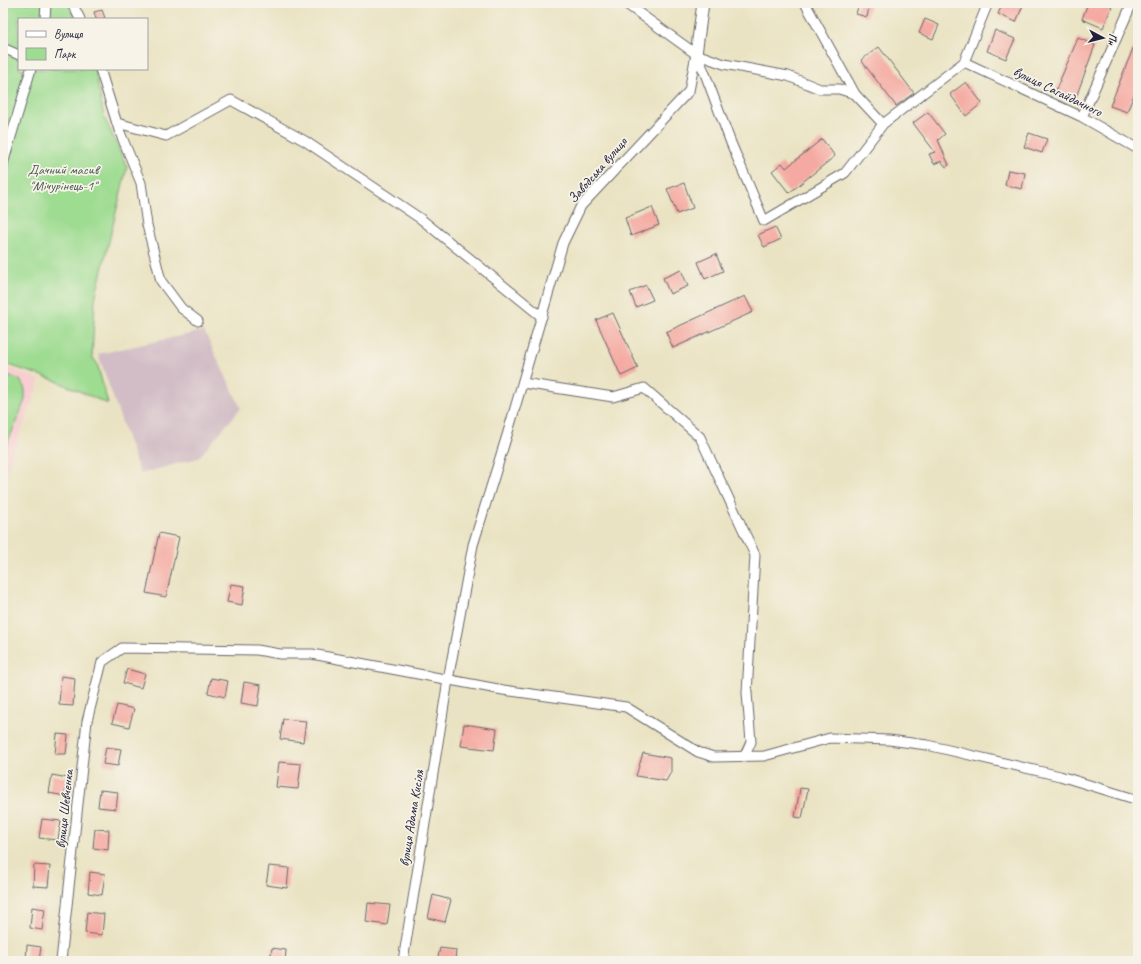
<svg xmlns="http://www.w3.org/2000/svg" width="1141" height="964" font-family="Caveat,sans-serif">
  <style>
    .built { fill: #f7cfd2 }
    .industrial { fill: #d2bdc6 }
    .green { fill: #9edc91; stroke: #607f66 }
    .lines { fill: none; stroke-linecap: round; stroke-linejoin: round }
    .stream { stroke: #69b4e2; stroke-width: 3 }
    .building { fill: #f4aaa2 }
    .minor-casing { stroke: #68666b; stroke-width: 11 }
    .tertiary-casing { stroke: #68666b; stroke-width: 13 }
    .minor { stroke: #fff; stroke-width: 9 }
    .tertiary { stroke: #fff; stroke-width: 11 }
    .labels { text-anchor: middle; stroke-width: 3.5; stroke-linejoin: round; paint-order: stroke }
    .street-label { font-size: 14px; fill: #22223b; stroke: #f7f3e8 }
    .park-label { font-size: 14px; fill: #475a55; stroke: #f7f3e8 }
  </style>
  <rect width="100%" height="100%" fill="#f7f3e8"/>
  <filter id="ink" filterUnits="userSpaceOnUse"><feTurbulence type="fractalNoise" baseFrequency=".025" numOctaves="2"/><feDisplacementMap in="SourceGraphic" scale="8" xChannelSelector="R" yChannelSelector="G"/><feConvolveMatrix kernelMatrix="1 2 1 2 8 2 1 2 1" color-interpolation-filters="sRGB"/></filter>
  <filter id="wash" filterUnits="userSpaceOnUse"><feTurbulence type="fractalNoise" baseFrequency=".012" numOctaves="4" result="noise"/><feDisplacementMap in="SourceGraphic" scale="16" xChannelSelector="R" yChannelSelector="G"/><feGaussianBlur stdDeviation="0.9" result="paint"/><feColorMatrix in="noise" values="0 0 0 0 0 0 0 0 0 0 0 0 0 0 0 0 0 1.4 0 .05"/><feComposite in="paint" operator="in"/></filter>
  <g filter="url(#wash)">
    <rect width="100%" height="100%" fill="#eae3c3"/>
    <!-- built -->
    <path class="built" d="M3,365L40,380L3,479Z"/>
    <!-- industrial -->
    <path class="industrial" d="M204,331L241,408L198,458L140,474L98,354Z"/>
    <!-- green -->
    <path class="green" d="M3,3H68L76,19H19V69H95L104,117L127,167L95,299L92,357L97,363L108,404L54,380L3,363Z
      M3,373L20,380L25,389V400L3,454Z"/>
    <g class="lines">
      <!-- stream -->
      <path class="stream" d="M3,186L9,165"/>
    </g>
    <g id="blocks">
      <!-- building -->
      <path class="building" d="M859,3H870L867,17L856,14Z
        M1003,3H1024L1016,22L998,14Z
        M1088,3H1105L1112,6L1103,28L1082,19Z
        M102,10L105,18L96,19L94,12Z
        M925,19L939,25L933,39L919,33Z
        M995,30L1015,39L1006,59L987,51Z
        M1138,36V85L1127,112L1110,106Z
        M1078,38L1095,45L1075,100L1055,92Z
        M879,47L914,93L896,106L861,60Z
        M966,82L982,103L966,116L950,94Z
        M928,112L945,134L938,140L949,165L946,167L941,161L934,164L929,154L935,152L913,123Z
        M1029,133L1047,139L1042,153L1024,147Z
        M822,139L835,156L789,193L772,171L782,163L786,168Z
        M1008,170L1025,173L1022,189L1005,185Z
        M684,183L693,208L677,214L667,189Z
        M652,207L659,225L631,236L625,218Z
        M775,227L781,239L764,247L758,235Z
        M716,254L723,271L705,279L698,262Z
        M681,270L688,286L670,294L663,278Z
        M646,285L653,300L636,307L630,292Z
        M745,296L753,312L673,348L666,332Z
        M613,313L638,368L621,376L596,320Z
        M159,533L179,537L166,597L146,593Z
        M231,584L245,586L242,605L227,602Z
        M127,669L145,674L141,688L123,683Z
        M61,676L75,678L73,706L59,705Z
        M211,678L228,681L225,697L208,693Z
        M244,682L261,685L258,706L241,703Z
        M117,705L134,709L129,727L112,723Z
        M283,719L306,721L303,742L280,739Z
        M464,724L497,729L494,750L461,746Z
        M57,734L68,735L66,754H55Z
        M106,747L121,749L118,766L103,764Z
        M643,753L671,758V772L666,781L636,776Z
        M279,762L301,764L298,789L276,787Z
        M52,775L68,778L65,796L49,793Z
        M800,788L808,789L802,818L795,817Z
        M100,790L118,792L116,809L98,807Z
        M42,819L61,821L58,840L39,838Z
        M95,829L109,830L108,850L93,848Z
        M34,865L50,866L48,887L33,886Z
        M269,866L289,868L287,888L266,885Z
        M90,872L105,874L102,895L88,893Z
        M433,895L451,900L445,922L428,918Z
        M368,903L390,905L387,925L366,922Z
        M32,907L45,909L42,930L30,928Z
        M87,912L104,914L102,935L85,933Z
        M27,945L41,947L39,961H26Z
        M272,948L286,950L285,961H270Z
        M440,948L456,950L455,961H437Z"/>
    </g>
  </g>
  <g filter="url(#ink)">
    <use href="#blocks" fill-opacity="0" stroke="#68666b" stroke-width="1"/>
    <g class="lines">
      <!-- minor casing -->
      <g class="minor-casing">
        <path id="minor" d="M72,3L80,19
          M625,3L696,54L724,64L788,76L820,89H839L855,94
          M805,3L855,94L883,124
          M45,19L46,3
          M3,48L19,55
          M696,54L704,71L731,143L764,221L845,173L883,124L964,62
          M964,62L1082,117L1138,149
          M964,62L988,3
          M100,69L119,130L141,183L147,225L161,281L181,308L198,321
          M1082,117L1132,3
          M117,123L166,136L231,100L305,141L421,219L542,317
          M3,164L31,69
          M523,383L613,397L644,388L700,437L755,555L747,693L751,742L744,757
          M61,961L87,721L102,662L122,648L257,650L280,654H312L503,690L626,707L698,752L714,757L764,756L830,738L889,740L927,745L1060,776L1138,800
          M403,961L448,680L473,545L508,432L563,243L581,206L689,91L696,54"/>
      </g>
      <!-- tertiary casing -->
      <g class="tertiary-casing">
        <path id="tertiary" d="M696,54L703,3"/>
      </g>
      <!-- minor -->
      <use href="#minor" class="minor"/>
      <!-- tertiary -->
      <use href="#tertiary" class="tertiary"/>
    </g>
  </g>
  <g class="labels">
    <!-- street labels -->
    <g class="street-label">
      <text transform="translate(1058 91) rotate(26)" y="5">вулиця Сагайдачного</text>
      <text transform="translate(597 170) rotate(-49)" y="5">Заводська вулиця</text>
      <text transform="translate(64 809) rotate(-84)" y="5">вулиця Шевченка</text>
      <text transform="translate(411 818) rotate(-81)" y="5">вулиця Адама Кисіля</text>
    </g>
    <!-- park labels -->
    <g class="park-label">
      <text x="63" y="174">Дачний масив<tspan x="63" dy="16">"Мічурінець-1"</tspan></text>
    </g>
  </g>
  <!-- margin -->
  <rect width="1141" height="964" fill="none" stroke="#f7f3e8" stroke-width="16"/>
  <!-- legend -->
  <rect x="18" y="18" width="130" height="52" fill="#f7f3e8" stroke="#a29fa3"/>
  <rect x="26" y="31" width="20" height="6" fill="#ffffff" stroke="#a29fa3"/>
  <text x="54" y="38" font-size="12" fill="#22223b">Вулиця</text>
  <rect x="26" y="48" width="20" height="12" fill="#9edc91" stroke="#a29fa3"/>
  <text x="54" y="58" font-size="12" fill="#22223b">Парк</text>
  <!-- north arrow -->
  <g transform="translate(1103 38) rotate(97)" stroke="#f7f3e8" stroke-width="3" paint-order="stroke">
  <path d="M0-3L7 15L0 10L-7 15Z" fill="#22223b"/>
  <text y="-6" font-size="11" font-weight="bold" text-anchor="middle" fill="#22223b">Пн</text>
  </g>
</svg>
